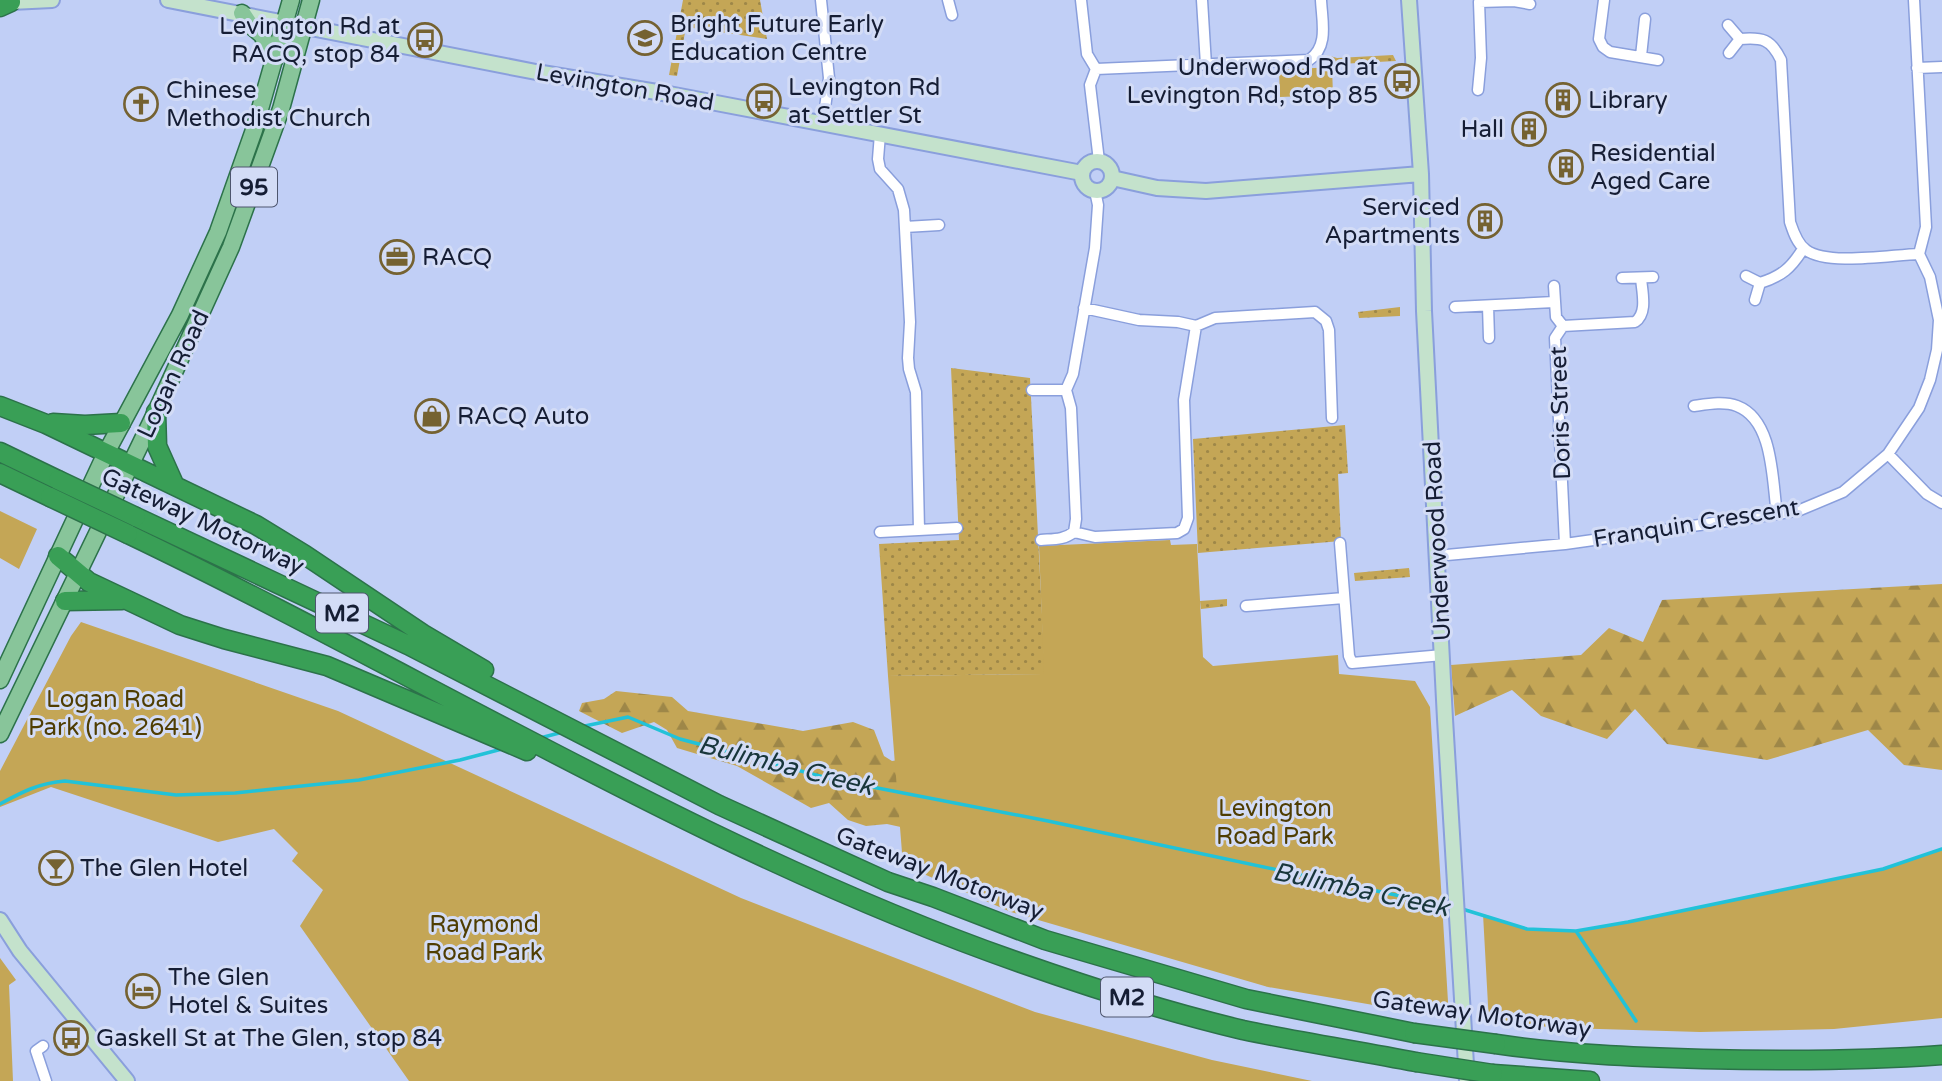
<svg xmlns="http://www.w3.org/2000/svg" width="1942" height="1081" font-family="'Varela Round',sans-serif">
  <style>
    .grass { fill: url(#grass-dots) }
    .forest { fill: url(#forest-firs) }
    .green { fill: #c4a656 }
    .lines { fill: none; stroke-linecap: round; stroke-linejoin: round }
    .stream { stroke: #22c2d8; stroke-width: 3.5 }
    .street-casing { stroke: #8a9fdc; stroke-width: 13 }
    .secondary-casing { stroke: #8a9fdc; stroke-width: 18 }
    .primary-casing { stroke: #2c724a; stroke-width: 19 }
    .highway-casing { stroke: #2c724a; stroke-width: 21 }
    .street { stroke: #fff; stroke-width: 10 }
    .secondary { stroke: #c4e2cc; stroke-width: 14 }
    .primary { stroke: #88c59a; stroke-width: 16 }
    .highway { stroke: #399f56; stroke-width: 18 }
    .highway-bridge-casing { stroke: #2c724a; stroke-width: 21; stroke-linecap: butt }
    .highway-bridge { stroke: #399f56; stroke-width: 18 }
    .labels { text-anchor: middle; stroke-width: 6; stroke-linejoin: round; paint-order: stroke }
    .shield { fill: #d3dcf6; stroke: #4e566e; stroke-width: 2 }
    .shield-label { font-size: 23px; font-weight: bold; fill: #151d34 }
    .poi-label { font-size: 24px; fill: #151d34; stroke: #d3dcf6; text-anchor: start }
    .street-label { font-size: 24px; fill: #151d34; stroke: #d3dcf6 }
    .park-label { font-size: 24px; fill: #4f3d02; stroke: #d3dcf6 }
    .water-label { font-size: 26px; font-style: italic; fill: #18363b; stroke: #d3dcf6 }
  </style>
  <defs>
    <pattern id="grass-dots" width="8" height="8" patternUnits="userSpaceOnUse" patternTransform="scale(1.75)"><rect width="8" height="8" fill="#c4a656"/><path d="M2 2h.1M6 6h.1" fill="none" stroke="#9e8748" stroke-width="1.8" stroke-linecap="round"/></pattern>
    <pattern id="forest-firs" width="22" height="20" patternUnits="userSpaceOnUse" patternTransform="scale(1.75)"><rect width="22" height="20" fill="#c4a656"/><path d="M5 1l3.5 6h-7zM16 11l3.5 6h-7z" fill="#9e8748"/></pattern>
  </defs>
  <rect width="100%" height="100%" fill="#c1cff6"/>
  <!-- grass -->
  <path class="grass" d="M683,0H760L767,39L686,27L677,76L669,75Z
    M1327,55L1337,58L1393,55L1396,61L1320,65Z
    M1400,307V316L1359,318L1358,312Z
    M951,368L1030,378L1045,674L888,676L879,544L959,540Z
    M1345,425L1348,473L1338,474L1341,541L1198,553L1193,439Z
    M1409,568L1410,577L1355,581L1354,573Z
    M1227,599V606L1201,609L1200,601Z"/>
  <!-- forest -->
  <path class="forest" d="M1942,584V770L1904,765L1868,730L1767,760L1667,744L1635,709L1607,739L1541,716L1512,690L1455,716L1451,665L1581,655L1609,628L1643,642L1662,600Z
    M616,691L672,697L688,711L803,731L853,722L874,730L884,756L892,761L906,759L1268,987L928,833L887,824L866,826L848,820L829,803L811,808L737,766L677,748L667,730L654,722L622,733L579,711L582,703L604,699Z"/>
  <!-- green -->
  <path class="green" d="M1332,67L1333,95L1280,97L1279,70Z
    M0,511L37,529L19,569L0,558Z
    M1170,540L1171,545L1197,544L1203,657L1213,666L1338,655L1339,674L1415,681L1430,707L1449,1018L1268,987L1011,912L903,865L888,676L1044,674L1039,546Z
    M81,622L338,711L741,898L1035,1012L1212,1060L1312,1081H409L300,926L323,890L292,861L298,853L274,829L218,842L51,787L0,807V771L71,636Z
    M1942,849V1018L1834,1029L1700,1032L1566,1028L1489,1023L1483,914L1527,929L1576,931L1628,922L1883,869Z
    M0,958L16,980L9,985L13,1081H0Z"/>
  <g class="lines">
    <!-- stream -->
    <path class="stream" d="M580,727L628,717L680,739L831,779L1048,821L1452,907
      M540,738L563,732
      M0,804C22,792 39,783 65,781L176,795L235,793L359,780L460,760L502,749
      M1459,908L1527,929L1576,931L1628,922L1883,869L1942,849
      M1576,931L1636,1021"/>
    <!-- street casing -->
    <g class="street-casing">
      <path id="street" d="M821,0L829,78L823,123
        M948,0L952,15
        M1081,0L1087,54L1096,69L1090,85L1099,161
        M1202,0L1206,65
        M1604,0L1599,39L1603,47L1610,52L1658,60
        M1728,25L1740,39L1729,53
        M1740,39C1762,37 1771,39 1781,60L1790,222C1793,231 1797,244 1806,250C1828,266 1890,255 1919,254
        M1641,56L1645,19
        M1917,68L1942,67
        M1096,69L1309,60C1329,47 1322,21 1321,0
        M1478,90L1481,58L1479,2L1514,1L1530,4
        M880,134L878,159L880,169L898,189L904,210L910,322L908,358L909,369L916,392L919,530
        M905,227L939,225
        M1746,276L1760,283L1755,300
        M1622,278L1653,277
        M1760,283C1782,276 1791,268 1803,249
        M1554,286L1556,317L1563,326L1555,338L1565,544
        M1488,306L1489,338
        M1455,307L1554,302
        M1084,308L1139,320L1178,322L1196,326L1215,318L1315,312L1326,321L1329,330L1332,418
        M1563,326L1635,322C1648,313 1642,292 1641,278
        M1032,390H1066
        M1694,406C1708,404 1724,401 1737,406C1774,420 1772,481 1777,514
        M1888,454L1927,494L1942,503
        M880,532L957,528
        M1074,532L1076,519L1071,408L1066,390L1073,374L1095,248L1098,205L1095,191
        M1041,540C1053,539 1064,540 1074,532L1095,537L1177,533L1184,529L1188,518L1184,400L1196,326
        M1340,543L1349,656L1352,663L1443,655
        M1436,556L1565,544L1777,514L1800,510L1843,492L1888,454L1919,408L1930,380L1937,350L1939,320L1930,277L1919,254L1926,227L1914,0
        M1246,606L1344,598
        M43,1046L36,1051L46,1081"/>
    </g>
    <!-- secondary casing -->
    <g class="secondary-casing">
      <path id="secondary" d="M168,0L536,72L669,94L1082,173
        M1409,0L1421,174L1424,311L1445,719L1467,1081
        M11,2L52,0
        M1082 176a15 15 0 1 1 30 0a15 15 0 1 1-30 0Z
        M1112,178L1157,188L1206,191L1421,174
        M0,920L20,951L127,1081"/>
    </g>
    <!-- primary casing -->
    <g class="primary-casing">
      <path id="primary" d="M242,13L250,25L262,35L274,61
        M0,680L106,453L180,315L218,232L254,130L291,0
        M0,734L156,412L231,247L281,109L311,0"/>
    </g>
    <!-- highway casing -->
    <g class="highway-casing">
      <path id="highway" d="M0,7L11,2
        M0,406L46,424L256,525L305,555L423,634L484,670
        M156,412L157,446L174,484
        M53,423L85,425L121,423
        M0,452L58,480
        M0,473L50,497
        M136,517L408,645L719,805L888,882L933,897L1045,940L1246,999L1414,1033
        M128,534C425,676 708,854 1021,963C1092,988 1171,1013 1243,1030C1301,1042 1359,1051 1416,1062
        M58,556L89,582L180,625L224,639L327,666L527,751
        M65,601L122,600
        M1496,1044C1564,1054 1633,1057 1703,1059C1783,1061 1862,1061 1942,1055
        M1493,1074L1590,1081"/>
    </g>
    <!-- street -->
    <use href="#street" class="street"/>
    <!-- secondary -->
    <use href="#secondary" class="secondary"/>
    <!-- primary -->
    <use href="#primary" class="primary"/>
    <!-- highway -->
    <use href="#highway" class="highway"/>
    <!-- highway-bridge casing -->
    <g class="highway-bridge-casing">
      <path id="highway-bridge" d="M58,480L136,517
        M50,497L128,534
        M1414,1033L1496,1044
        M1416,1062L1493,1074"/>
    </g>
    <!-- highway-bridge -->
    <use href="#highway-bridge" class="highway-bridge"/>
  </g>
  <!-- icons -->
  <defs>
    <g id="school-ring" transform="scale(1.75)"><circle r="9.5" fill="#d3dcf6" stroke="#756231" stroke-width="1.5"/><path d="M0-5L7-2L0 1L-7-2ZM-4 1L0 2.5L4 1V4Q0 6-4 4Z" fill="#756231"/></g>
    <g id="bus-ring" transform="scale(1.75)"><circle r="9.5" fill="#d3dcf6" stroke="#756231" stroke-width="1.5"/><path d="M-5-6H5V4H4V6H2V4H-2V6H-4V4H-5ZM-3.5-4V0h7V-4ZM-3.5 1.2v1.5H-2V1.2ZM2 1.2v1.5H3.5V1.2Z" fill="#756231"/></g>
    <g id="building-ring" transform="scale(1.75)"><circle r="9.5" fill="#d3dcf6" stroke="#756231" stroke-width="1.5"/><path d="M-4-6H4V6H1V3H-1V6H-4ZM-2.5-4.3h1.7v1.8h-1.7ZM.8-4.3h1.7v1.8H.8ZM-2.5-1h1.7V.8h-1.7ZM.8-1h1.7V.8H.8Z" fill="#756231"/></g>
    <g id="church-ring" transform="scale(1.75)"><circle r="9.5" fill="#d3dcf6" stroke="#756231" stroke-width="1.5"/><path d="M-1.2-6h2.4v3.5h3.3v2.4h-3.3V6h-2.4V-.1h-3.3v-2.4h3.3Z" fill="#756231"/></g>
    <g id="office-ring" transform="scale(1.75)"><circle r="9.5" fill="#d3dcf6" stroke="#756231" stroke-width="1.5"/><path d="M-6-3h4V-5.5h4V-3h4V5H-6ZM-1-4.5V-3h2v-1.5ZM-6 0V1H6V0Z" fill="#756231"/></g>
    <g id="shop-ring" transform="scale(1.75)"><circle r="9.5" fill="#d3dcf6" stroke="#756231" stroke-width="1.5"/><path d="M-5-2.5h2.3a2.7 3.5 0 0 1 5.4 0H5L5.5 6h-11ZM-1.5-2.5h3a1.5 2.3 0 0 0-3 0Z" fill="#756231"/></g>
    <g id="bar-ring" transform="scale(1.75)"><circle r="9.5" fill="#d3dcf6" stroke="#756231" stroke-width="1.5"/><path d="M-6-5H6L.8 .8V4.5H3.5V6h-7V4.5H-.8V.8Z" fill="#756231"/></g>
    <g id="hotel-ring" transform="scale(1.75)"><circle r="9.5" fill="#d3dcf6" stroke="#756231" stroke-width="1.5"/><path d="M-6-4.5h1.5V1H6V5H4.5V3h-9V5H-6ZM-4 0a1.8 1.8 0 1 1 3.6 0ZM.5 0V-2.5h3Q6-2.5 6 0Z" fill="#756231"/></g>
  </defs>
  <g fill-rule="evenodd">
    <use href="#school-ring" x="645" y="38"/>
    <use href="#bus-ring" x="425" y="40"/>
    <use href="#bus-ring" x="1402" y="81"/>
    <use href="#building-ring" x="1563" y="100"/>
    <use href="#bus-ring" x="764" y="101"/>
    <use href="#church-ring" x="141" y="104"/>
    <use href="#building-ring" x="1529" y="129"/>
    <use href="#building-ring" x="1566" y="167"/>
    <use href="#building-ring" x="1485" y="221"/>
    <use href="#office-ring" x="397" y="257"/>
    <use href="#shop-ring" x="432" y="416"/>
    <use href="#bar-ring" x="56" y="868"/>
    <use href="#hotel-ring" x="143" y="991"/>
    <use href="#bus-ring" x="71" y="1038"/>
  </g>
  <g class="labels">
    <!-- shield labels -->
    <g class="shield">
      <rect x="231" y="167.5" width="46" height="39" rx="5"/>
      <rect x="316" y="593.5" width="52" height="39" rx="5"/>
      <rect x="1101" y="977.5" width="52" height="39" rx="5"/>
    </g>
    <g class="shield-label">
      <text x="254" y="195">95</text>
      <text x="342" y="621">M2</text>
      <text x="1127" y="1005">M2</text>
    </g>
    <!-- poi labels -->
    <g class="poi-label">
      <text x="670" y="32">Bright Future Early<tspan x="670" dy="28">Education Centre</tspan></text>
      <text x="400" y="34" text-anchor="end">Levington Rd at<tspan x="400" dy="28">RACQ, stop 84</tspan></text>
      <text x="1378" y="75" text-anchor="end">Underwood Rd at<tspan x="1378" dy="28">Levington Rd, stop 85</tspan></text>
      <text x="788" y="95">Levington Rd<tspan x="788" dy="28">at Settler St</tspan></text>
      <text x="166" y="98">Chinese<tspan x="166" dy="28">Methodist Church</tspan></text>
      <text x="1588" y="108">Library</text>
      <text x="1504" y="137" text-anchor="end">Hall</text>
      <text x="1590" y="161">Residential<tspan x="1590" dy="28">Aged Care</tspan></text>
      <text x="1460" y="215" text-anchor="end">Serviced<tspan x="1460" dy="28">Apartments</tspan></text>
      <text x="422" y="265">RACQ</text>
      <text x="457" y="424">RACQ Auto</text>
      <text x="80" y="876">The Glen Hotel</text>
      <text x="168" y="985">The Glen<tspan x="168" dy="28">Hotel &amp; Suites</tspan></text>
      <text x="96" y="1046">Gaskell St at The Glen, stop 84</text>
    </g>
    <!-- street labels -->
    <g class="street-label">
      <text transform="translate(625 87) rotate(10)" y="8">Levington Road</text>
      <text transform="translate(173 374) rotate(-65)" y="8">Logan Road</text>
      <text transform="translate(1560 413) rotate(-92)" y="8">Doris Street</text>
      <text transform="translate(203 521) rotate(25)" y="8">Gateway Motorway</text>
      <text transform="translate(1696 523) rotate(-9)" y="8">Franquin Crescent</text>
      <text transform="translate(1437 541) rotate(-93)" y="8">Underwood Road</text>
      <text transform="translate(940 873) rotate(21)" y="8">Gateway Motorway</text>
      <text transform="translate(1482 1014) rotate(8)" y="8">Gateway Motorway</text>
    </g>
    <!-- park labels -->
    <g class="park-label">
      <text x="115" y="707">Logan Road<tspan x="115" dy="28">Park (no. 2641)</tspan></text>
      <text x="1275" y="816">Levington<tspan x="1275" dy="28">Road Park</tspan></text>
      <text x="484" y="932">Raymond<tspan x="484" dy="28">Road Park</tspan></text>
    </g>
    <!-- water labels -->
    <g class="water-label">
      <text transform="translate(786 765) rotate(14)" y="9">Bulimba Creek</text>
      <text transform="translate(1361 889) rotate(12)" y="9">Bulimba Creek</text>
    </g>
  </g>
</svg>
